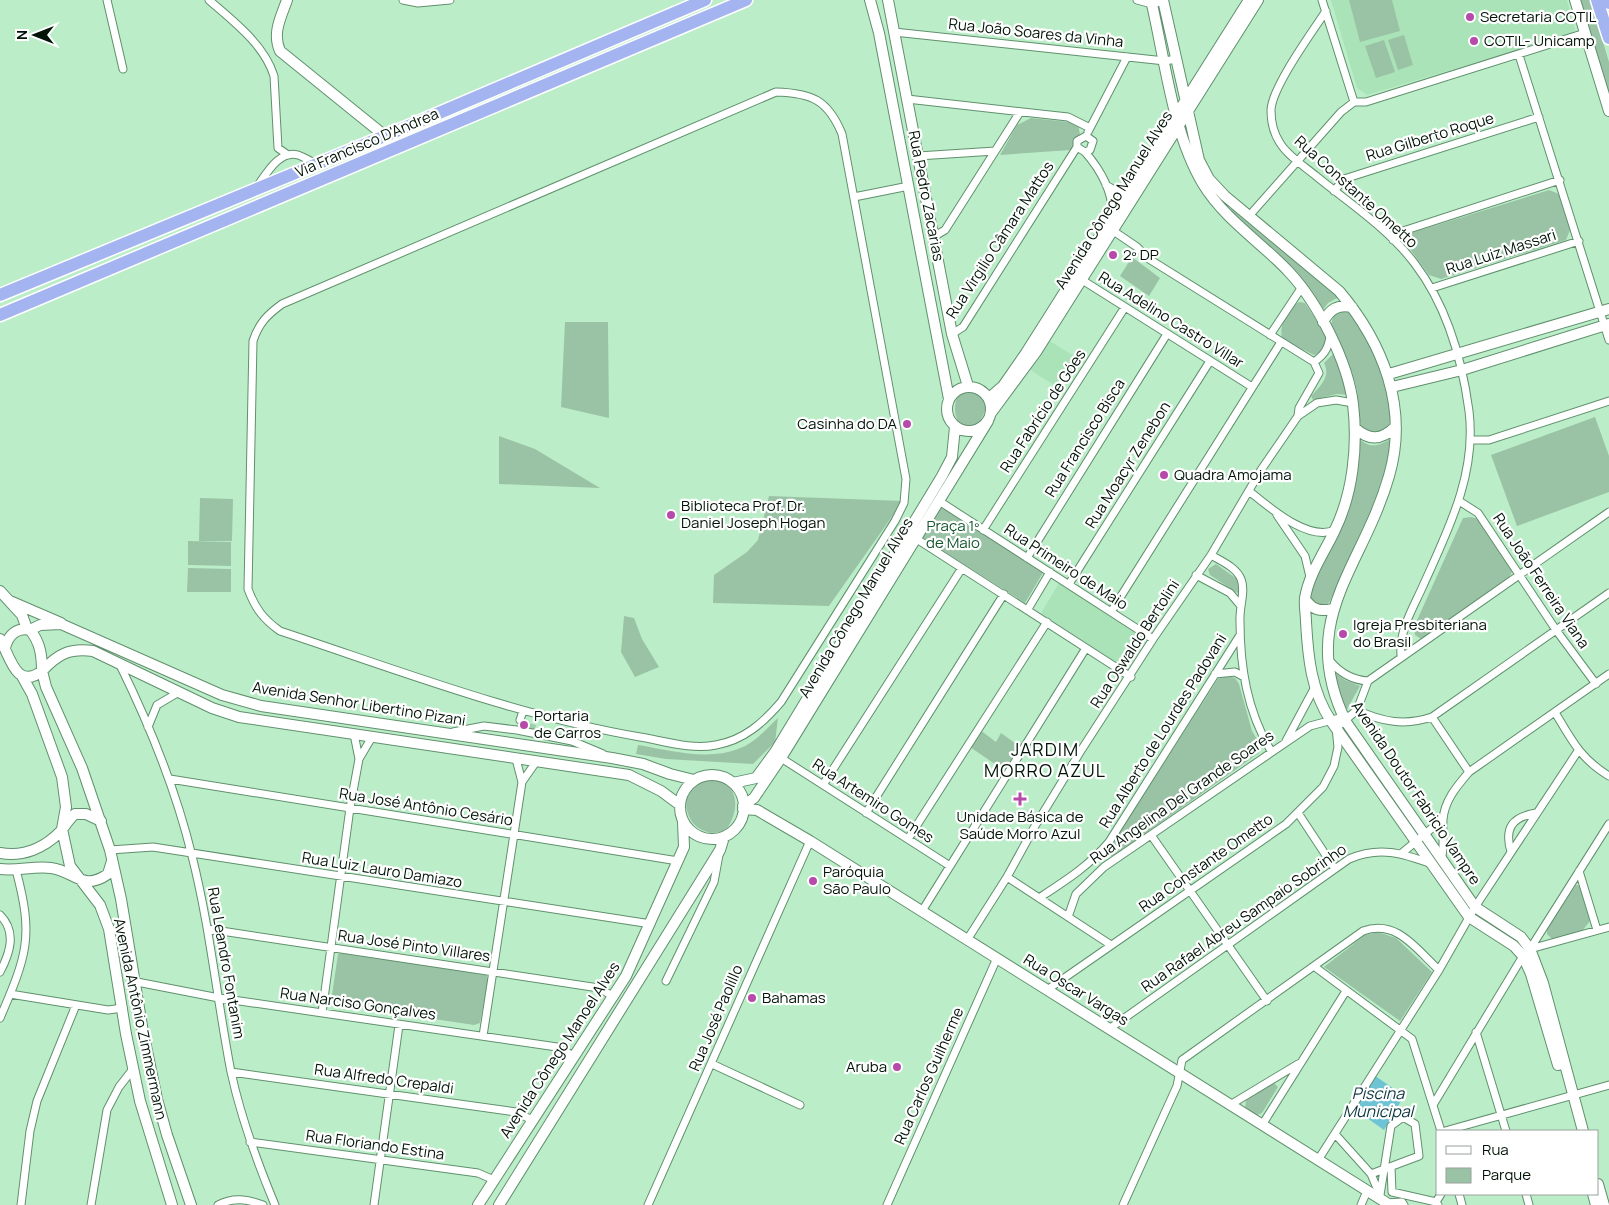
<svg xmlns="http://www.w3.org/2000/svg" width="1609" height="1205" font-family="Manrope,sans-serif">
  <style>
    .built { fill: #aae3b8 }
    .green { fill: #9ac3a5 }
    .water { fill: #6ec3d5 }
    .lines { fill: none; stroke-linecap: round; stroke-linejoin: round }
    .street-tunnel { stroke: #9fcdab; stroke-width: 7; stroke-dasharray: 7 3.5; stroke-linecap: butt }
    .street-casing { stroke: #60906d; stroke-width: 9 }
    .secondary-casing { stroke: #60906d; stroke-width: 12 }
    .highway-casing { stroke: #fff; stroke-width: 15 }
    .street { stroke: #fff; stroke-width: 7 }
    .secondary { stroke: #fff; stroke-width: 10 }
    .highway { stroke: #a4b4f1; stroke-width: 12 }
    .poi-dot { fill: #b649a9; stroke: #fff; stroke-width: 2 }
    .labels { text-anchor: middle; stroke-width: 4.5; stroke-linejoin: round; paint-order: stroke }
    .poi-label { font-size: 15px; fill: #021407; stroke: #fff; text-anchor: start }
    .street-label { font-size: 15px; fill: #021407; stroke: #fff }
    .park-label { font-size: 15px; fill: #15572f; stroke: #fff }
    .water-label { font-size: 16px; font-style: italic; fill: #0d373f; stroke: #fff }
    .quarter-label { font-size: 18px; letter-spacing: 1px; fill: #021407; stroke: #fff }
  </style>
  <rect width="100%" height="100%" fill="#bbeec8"/>
  <!-- built -->
  <path class="built" d="M1331,0H1567L1575,30L1571,34L1367,95L1357,88Z
    M1048,340L1079,359L1060,389L1029,369Z
    M1059,583L1146,640L1126,669L1041,613Z"/>
  <!-- green -->
  <path class="green" d="M1349,0H1392L1400,31L1360,42Z
    M1580,0H1590L1609,62V94Z
    M1404,35L1413,65L1398,70L1388,40Z
    M1384,40L1395,72L1376,78L1365,46Z
    M1031,118L1078,123L1080,135L1071,150L1000,155L1017,125Z
    M1549,190L1559,194L1570,230L1566,240L1441,279L1429,275L1407,245L1411,233Z
    M1233,208L1339,297L1328,303L1322,311L1228,212Z
    M1132,257L1160,278L1149,296L1120,276Z
    M1300,302L1305,303L1325,333L1328,341L1319,354L1314,355L1283,340C1277,329 1288,305 1300,302Z
    M1341,311L1349,312C1375,343 1387,381 1391,421C1385,432 1369,440 1361,425C1356,416 1359,401 1357,390C1352,368 1341,346 1331,325L1334,313Z
    M565,322H608L609,418L561,407Z
    M1335,352L1349,395L1337,394L1313,400L1311,396C1320,386 1331,377 1324,363Z
    M971,389L979,393L986,402L985,411L978,426L963,428C954,419 953,406 958,395Z
    M1595,417L1609,456V492L1517,526L1491,455Z
    M499,436L535,449L600,488L499,484Z
    M1392,438C1383,496 1354,548 1330,601L1324,608L1310,600L1312,588L1349,508L1356,479L1359,439C1371,449 1379,446 1392,438Z
    M769,496L903,501L829,606L713,603L714,575L747,552L758,540Z
    M200,498L233,499L232,541H199Z
    M943,505L1044,571L1025,603L923,538Z
    M1471,517L1479,519L1510,564L1512,572L1508,579L1429,637L1421,639L1415,635L1414,627L1463,518Z
    M188,541L231,542V566L188,565Z
    M1216,564L1237,579L1239,594L1210,575L1208,569Z
    M188,568L231,569V592H187Z
    M624,616L634,618L642,639L659,667L635,677L621,652Z
    M1334,672L1345,680L1360,686L1346,711L1337,690Z
    M1226,675L1235,678L1239,684L1252,731L1261,746L1259,753L1112,857L1108,850L1218,679Z
    M778,718L775,742L753,764L666,759L636,754L638,745C669,750 707,761 738,749C754,744 767,728 778,718Z
    M980,730L996,742L1001,733L1019,746L1005,771L970,747Z
    M713,777C740,784 740,811 726,830C720,832 713,834 707,832C686,826 682,802 690,786L705,778Z
    M1576,885L1581,886L1590,921L1582,931L1552,939L1547,934V929Z
    M1378,932L1396,938L1432,972L1400,1021L1324,967L1365,935Z
    M342,953L486,974L488,980L480,1023L474,1025L341,1005L335,1000L332,995L338,954Z
    M1274,1083L1278,1087L1262,1113L1255,1116L1245,1109L1246,1100Z"/>
  <!-- water -->
  <path class="water" d="M1374,1075L1404,1096L1384,1130L1353,1108Z"/>
  <g class="lines">
    <!-- street-tunnel -->
    <path class="street-tunnel" d="M531,731L533,723"/>
    <!-- street casing -->
    <g class="street-casing">
      <path id="street" d="M107,0L123,69
        M209,0C233,21 264,44 274,76L278,148L288,155
        M403,0L418,3L450,0
        M1137,0L1152,4L1163,1
        M1322,0L1354,102
        M1326,11C1312,32 1272,87 1271,110C1271,121 1274,134 1280,143C1288,156 1304,166 1316,176C1349,203 1389,229 1415,264C1447,306 1462,359 1469,411C1477,475 1447,532 1422,588C1412,610 1399,631 1401,655
        M894,32L1165,61L1176,59
        M1519,55L1609,340
        M776,92C812,93 828,100 842,134L906,479L904,503L895,521L781,702C763,723 744,740 716,745C692,750 664,741 640,737C517,716 398,670 280,631C263,619 255,608 248,589L253,341C259,323 267,315 282,304Z
        M907,99L1068,117L1090,128
        M1354,102H1366L1585,33
        M1088,132L1127,57
        M1085,152C1100,169 1114,193 1112,216
        M918,156L995,151
        M1106,185L1116,191H1128
        M256,188C265,176 279,149 298,155C304,157 310,161 316,164
        M1334,191L1344,179L1539,117
        M854,197L909,186
        M1249,216L1341,112L1354,102
        M1112,230L1137,247L1149,259L1314,362L1319,373L1299,408L1298,416
        M933,237L945,230L1020,112
        M1393,240L1400,232L1560,180
        M1079,278L1252,387
        M1432,288L1579,241
        M952,334L963,327L1077,147V141L1086,136L1093,141L1090,150L1085,152L1077,147
        M1270,335L1302,287
        M1314,362C1324,355 1328,349 1330,337
        M1470,440H1489L1609,401
        M1249,491C1269,507 1308,542 1335,530
        M939,501L1153,639
        M1459,501L1478,513L1556,630L1596,684
        M1277,515L1305,556L1310,577
        M983,530L1125,307
        M912,536L1131,677
        M1211,555C1221,561 1236,567 1241,579C1246,591 1239,608 1240,621C1240,667 1247,711 1271,751
        M1027,558L1167,334
        M1196,575L1230,593L1241,606
        M1069,584L1210,361
        M1028,609L1050,572
        M1111,612L1281,342
        M1330,661C1340,673 1352,680 1368,681
        M120,665C150,726 176,790 192,856C210,927 217,1000 231,1072C241,1118 257,1162 275,1205
        M1215,674L1235,672L1244,677
        M1357,710C1382,722 1405,726 1432,717L1609,593
        M1556,714C1572,741 1581,759 1609,776
        M1432,717L1469,772
        M520,720L523,711
        M148,727L157,705L179,692
        M453,732L484,726L517,730L572,741L603,754
        M354,734L359,759
        M1286,741L1315,687
        M781,758L950,866
        M170,779L678,861
        M522,782L536,762
        M823,785L962,568
        M866,813L1004,594
        M1298,813L1335,869
        M1151,835L1267,1001
        M908,839L1047,622
        M110,850L153,847L651,924
        M1511,852C1504,828 1512,817 1536,813
        M1402,853L1443,819
        M1441,860C1445,848 1442,833 1443,820C1444,801 1457,786 1469,772L1609,674
        M1579,871L1597,930
        M1007,877L1111,945
        M1039,898C1065,881 1089,866 1109,842L1240,635
        M922,911L1086,648
        M0,915C17,932 10,953 0,972
        M1068,917L1076,894L1104,867L1310,726L1347,716
        M208,929L599,988L614,997
        M967,940L1007,877L1035,826L1082,749L1153,639L1211,555L1261,470L1298,416L1317,403L1336,400L1353,403
        M1530,949L1609,927
        M1315,967L1412,1039L1441,1131
        M666,981L714,882L719,855
        M137,982L219,998L557,1047L574,1056
        M1047,990L1286,824L1323,787L1334,766L1338,747L1336,728L1357,710L1368,681L1609,512
        M10,994L108,1010L123,1008
        M322,1013L350,808L359,759L372,737
        M0,1018C27,955 34,937 16,870
        M1109,1029L1349,859C1379,846 1402,853 1432,864
        M1476,1032L1506,1131
        M483,1036L522,782L516,759
        M712,1064L800,1105
        M231,1072L516,1112L532,1120
        M1230,1105L1298,1064
        M1433,1105L1523,956L1530,949L1609,824
        M1262,1125L1346,991
        M1445,1131L1609,1085
        M1335,1134L1371,1174L1379,1193
        M250,1142L478,1173L494,1180
        M1318,1160L1439,970L1475,907L1578,751
        M1391,1167L1392,1192L1436,1202L1438,1205
        M1371,1174C1387,1168 1403,1162 1419,1156L1415,1124L1403,1117L1391,1126L1380,1195
        M1459,1194L1462,1205
        M1526,1194L1529,1205
        M1436,1202L1441,1194
        M1386,1203L1402,1202L1404,1205
        M21,1205L30,1131L37,1101L76,1005
        M91,1205L107,1110L119,1087L133,1069
        M218,1205C233,1197 247,1199 263,1205
        M374,1205L399,1025
        M648,1205L810,841
        M887,1205L997,958
        M1123,1205L1177,1086L1182,1060L1363,931C1397,919 1416,949 1439,970
        M1361,1205L1367,1191"/>
    </g>
    <!-- secondary casing -->
    <g class="secondary-casing">
      <path id="secondary" d="M287,0C281,17 272,33 280,51L385,136
        M870,0L879,33L949,399
        M888,0L952,334L968,386
        M1151,0C1165,59 1172,132 1203,184C1225,220 1261,242 1289,272C1318,303 1348,362 1353,404C1358,446 1353,494 1334,532C1324,553 1309,574 1305,598C1304,605 1306,614 1306,622C1308,657 1311,691 1331,721L1469,917L1514,946L1523,956L1531,974L1558,1065
        M1163,0L1199,160L1209,179L1225,196L1339,291C1383,343 1409,408 1389,476C1362,570 1296,619 1346,722L1475,907L1521,937L1530,949L1543,983L1583,1131
        M1575,0L1609,111
        M1323,322C1330,309 1338,304 1352,307
        M1389,374L1609,309
        M947 409a22 22 0 1 1 44 0a22 22 0 1 1-44 0Z
        M1392,387L1462,370L1609,324
        M989,398L1003,386L1026,353L1249,0
        M991,413L1036,352L1258,0
        M1355,428C1369,441 1382,440 1395,427
        M0,591L22,615L27,629
        M1305,599C1312,609 1319,612 1332,609
        M10,601L61,623
        M30,630L40,625L61,624L222,695L261,706L612,758L643,764L670,774L694,780
        M0,639C10,656 16,691 42,671C42,655 40,642 30,630C17,627 8,635 5,648
        M22,676L32,694L62,777L66,807L62,829L70,866L100,905L109,929L126,1034L140,1101L172,1205
        M680 807a32 32 0 1 1 64 0a32 32 0 1 1-64 0Z
        M733,783L756,778L775,752L942,476L952,457L955,427
        M743,806L754,798L781,758L988,421
        M743,809L757,810L810,841L1390,1205
        M0,853C23,857 44,848 60,832C65,826 69,819 75,814H86L101,821
        M0,869C17,871 34,866 51,868C75,871 82,892 108,874L112,861
        M1598,1184L1604,1205
        M1593,1194L1596,1205
        M191,1205L167,1135L157,1099L143,1032L121,899L110,850L82,768L46,687L42,671C58,654 69,648 93,651L212,708L239,717L629,775L661,791L680,805
        M478,1205L626,976L684,847L683,822
        M499,1205L720,850L724,837"/>
    </g>
    <!-- highway casing -->
    <g class="highway-casing">
      <path id="highway" d="M1597,0L1609,38
        M1608,0L1609,3
        M0,295L385,136L705,0
        M0,315L746,0"/>
    </g>
    <!-- street -->
    <use href="#street" class="street"/>
    <!-- secondary -->
    <use href="#secondary" class="secondary"/>
    <!-- highway -->
    <use href="#highway" class="highway"/>
  </g>
  <!-- markers -->
  <g class="poi-dot">
    <circle cx="1470" cy="17" r="5"/>
    <circle cx="1474" cy="41" r="5"/>
    <circle cx="1113" cy="255" r="5"/>
    <circle cx="907" cy="424" r="5"/>
    <circle cx="1164" cy="475" r="5"/>
    <circle cx="671" cy="515" r="5"/>
    <circle cx="1343" cy="634" r="5"/>
    <circle cx="524" cy="725" r="5"/>
    <path d="M1017.5 791.5h5v5h5v5h-5v5h-5v-5h-5v-5h5z"/>
    <circle cx="813" cy="881" r="5"/>
    <circle cx="752" cy="998" r="5"/>
    <circle cx="897" cy="1067" r="5"/>
  </g>
  <g class="labels">
    <!-- poi labels -->
    <g class="poi-label">
      <text x="1480" y="22">Secretaria COTIL</text>
      <text x="1484" y="46">COTIL- Unicamp</text>
      <text x="1123" y="260">2º DP</text>
      <text x="897" y="429" text-anchor="end">Casinha do DA</text>
      <text x="1174" y="480">Quadra Amojama</text>
      <text x="681" y="511">Biblioteca Prof. Dr.<tspan x="681" dy="17">Daniel Joseph Hogan</tspan></text>
      <text x="1353" y="630">Igreja Presbiteriana<tspan x="1353" dy="17">do Brasil</tspan></text>
      <text x="534" y="721">Portaria<tspan x="534" dy="17">de Carros</tspan></text>
      <text x="1020" y="822" text-anchor="middle">Unidade Básica de<tspan x="1020" dy="17">Saúde Morro Azul</tspan></text>
      <text x="823" y="877">Paróquia<tspan x="823" dy="17">São Paulo</tspan></text>
      <text x="762" y="1003">Bahamas</text>
      <text x="887" y="1072" text-anchor="end">Aruba</text>
    </g>
    <!-- street labels -->
    <g class="street-label">
      <text transform="translate(1036 33) rotate(6)" y="5">Rua João Soares da Vinha</text>
      <text transform="translate(1430 137) rotate(-17)" y="5">Rua Gilberto Roque</text>
      <text transform="translate(367 143) rotate(-23)" y="5">Via Francisco D'Andrea</text>
      <text transform="translate(1356 192) rotate(42)" y="5">Rua Constante Ometto</text>
      <text transform="translate(926 196) rotate(79)" y="5">Rua Pedro Zacarias</text>
      <text transform="translate(1114 200) rotate(-58)" y="5">Avenida Cônego Manuel Alves</text>
      <text transform="translate(1000 240) rotate(-57)" y="5">Rua Virgilio Câmara Mattos</text>
      <text transform="translate(1501 252) rotate(-18)" y="5">Rua Luiz Massari</text>
      <text transform="translate(1171 320) rotate(32)" y="5">Rua Adelino Castro Villar</text>
      <text transform="translate(1043 411) rotate(-57)" y="5">Rua Fabrício de Góes</text>
      <text transform="translate(1085 438) rotate(-58)" y="5">Rua Francisco Bisca</text>
      <text transform="translate(1128 465) rotate(-58)" y="5">Rua Moacyr Zenebon</text>
      <text transform="translate(1066 567) rotate(33)" y="5">Rua Primeiro de Maio</text>
      <text transform="translate(1541 581) rotate(56)" y="5">Rua João Ferreira Viana</text>
      <text transform="translate(856 608) rotate(-59)" y="5">Avenida Cônego Manuel Alves</text>
      <text transform="translate(1135 644) rotate(-57)" y="5">Rua Oswaldo Bertolini</text>
      <text transform="translate(359 704) rotate(9)" y="5">Avenida Senhor Libertino Pizani</text>
      <text transform="translate(1163 731) rotate(-58)" y="5">Rua Alberto de Lourdes Padovani</text>
      <text transform="translate(1416 793) rotate(56)" y="5">Avenida Doutor Fabricio Vampre</text>
      <text transform="translate(1182 797) rotate(-35)" y="5">Rua Angelina Del Grande Soares</text>
      <text transform="translate(873 801) rotate(33)" y="5">Rua Artemiro Gomes</text>
      <text transform="translate(426 807) rotate(9)" y="5">Rua José Antônio Cesário</text>
      <text transform="translate(1206 863) rotate(-35)" y="5">Rua Constante Ometto</text>
      <text transform="translate(382 870) rotate(9)" y="5">Rua Luiz Lauro Damiazo</text>
      <text transform="translate(1244 918) rotate(-35)" y="5">Rua Rafael Abreu Sampaio Sobrinho</text>
      <text transform="translate(414 946) rotate(8)" y="5">Rua José Pinto Villares</text>
      <text transform="translate(226 963) rotate(80)" y="5">Rua Leandro Fontanim</text>
      <text transform="translate(1076 990) rotate(32)" y="5">Rua Oscar Vargas</text>
      <text transform="translate(358 1004) rotate(8)" y="5">Rua Narciso Gonçalves</text>
      <text transform="translate(716 1018) rotate(-67)" y="5">Rua José Paolillo</text>
      <text transform="translate(140 1019) rotate(78)" y="5">Avenida Antônio Zimmermann</text>
      <text transform="translate(560 1050) rotate(-57)" y="5">Avenida Cônego Manoel Alves</text>
      <text transform="translate(929 1076) rotate(-66)" y="5">Rua Carlos Guilherme</text>
      <text transform="translate(384 1079) rotate(8)" y="5">Rua Alfredo Crepaldi</text>
      <text transform="translate(375 1145) rotate(8)" y="5">Rua Floriando Estina</text>
    </g>
    <!-- park labels -->
    <g class="park-label">
      <text x="953" y="531">Praça 1º<tspan x="953" dy="17">de Maio</tspan></text>
    </g>
    <!-- water labels -->
    <g class="water-label">
      <text x="1378" y="1099">Piscina<tspan x="1378" dy="18">Municipal</tspan></text>
    </g>
    <!-- quarter labels -->
    <g class="quarter-label">
      <text x="1045" y="756">JARDIM<tspan x="1045" dy="21">MORRO AZUL</tspan></text>
    </g>
  </g>
  <!-- legend -->
  <rect x="1436" y="1130" width="162" height="65" fill="#ffffff" stroke="#9aa19c"/>
  <rect x="1446" y="1146" width="25" height="8" fill="#ffffff" stroke="#9aa19c"/>
  <text x="1482" y="1155" font-size="15" fill="#021407">Rua</text>
  <rect x="1446" y="1168" width="25" height="15" fill="#9ac3a5" stroke="#9aa19c"/>
  <text x="1482" y="1180" font-size="15" fill="#021407">Parque</text>
  <!-- north arrow -->
  <g transform="translate(35 35) rotate(270)" stroke="#ffffff" stroke-width="4" paint-order="stroke">
  <path d="M0-4L9 19L0 12L-9 19Z" fill="#021407"/>
  <text y="-8" font-size="14" font-weight="bold" text-anchor="middle" fill="#021407">N</text>
  </g>
</svg>
